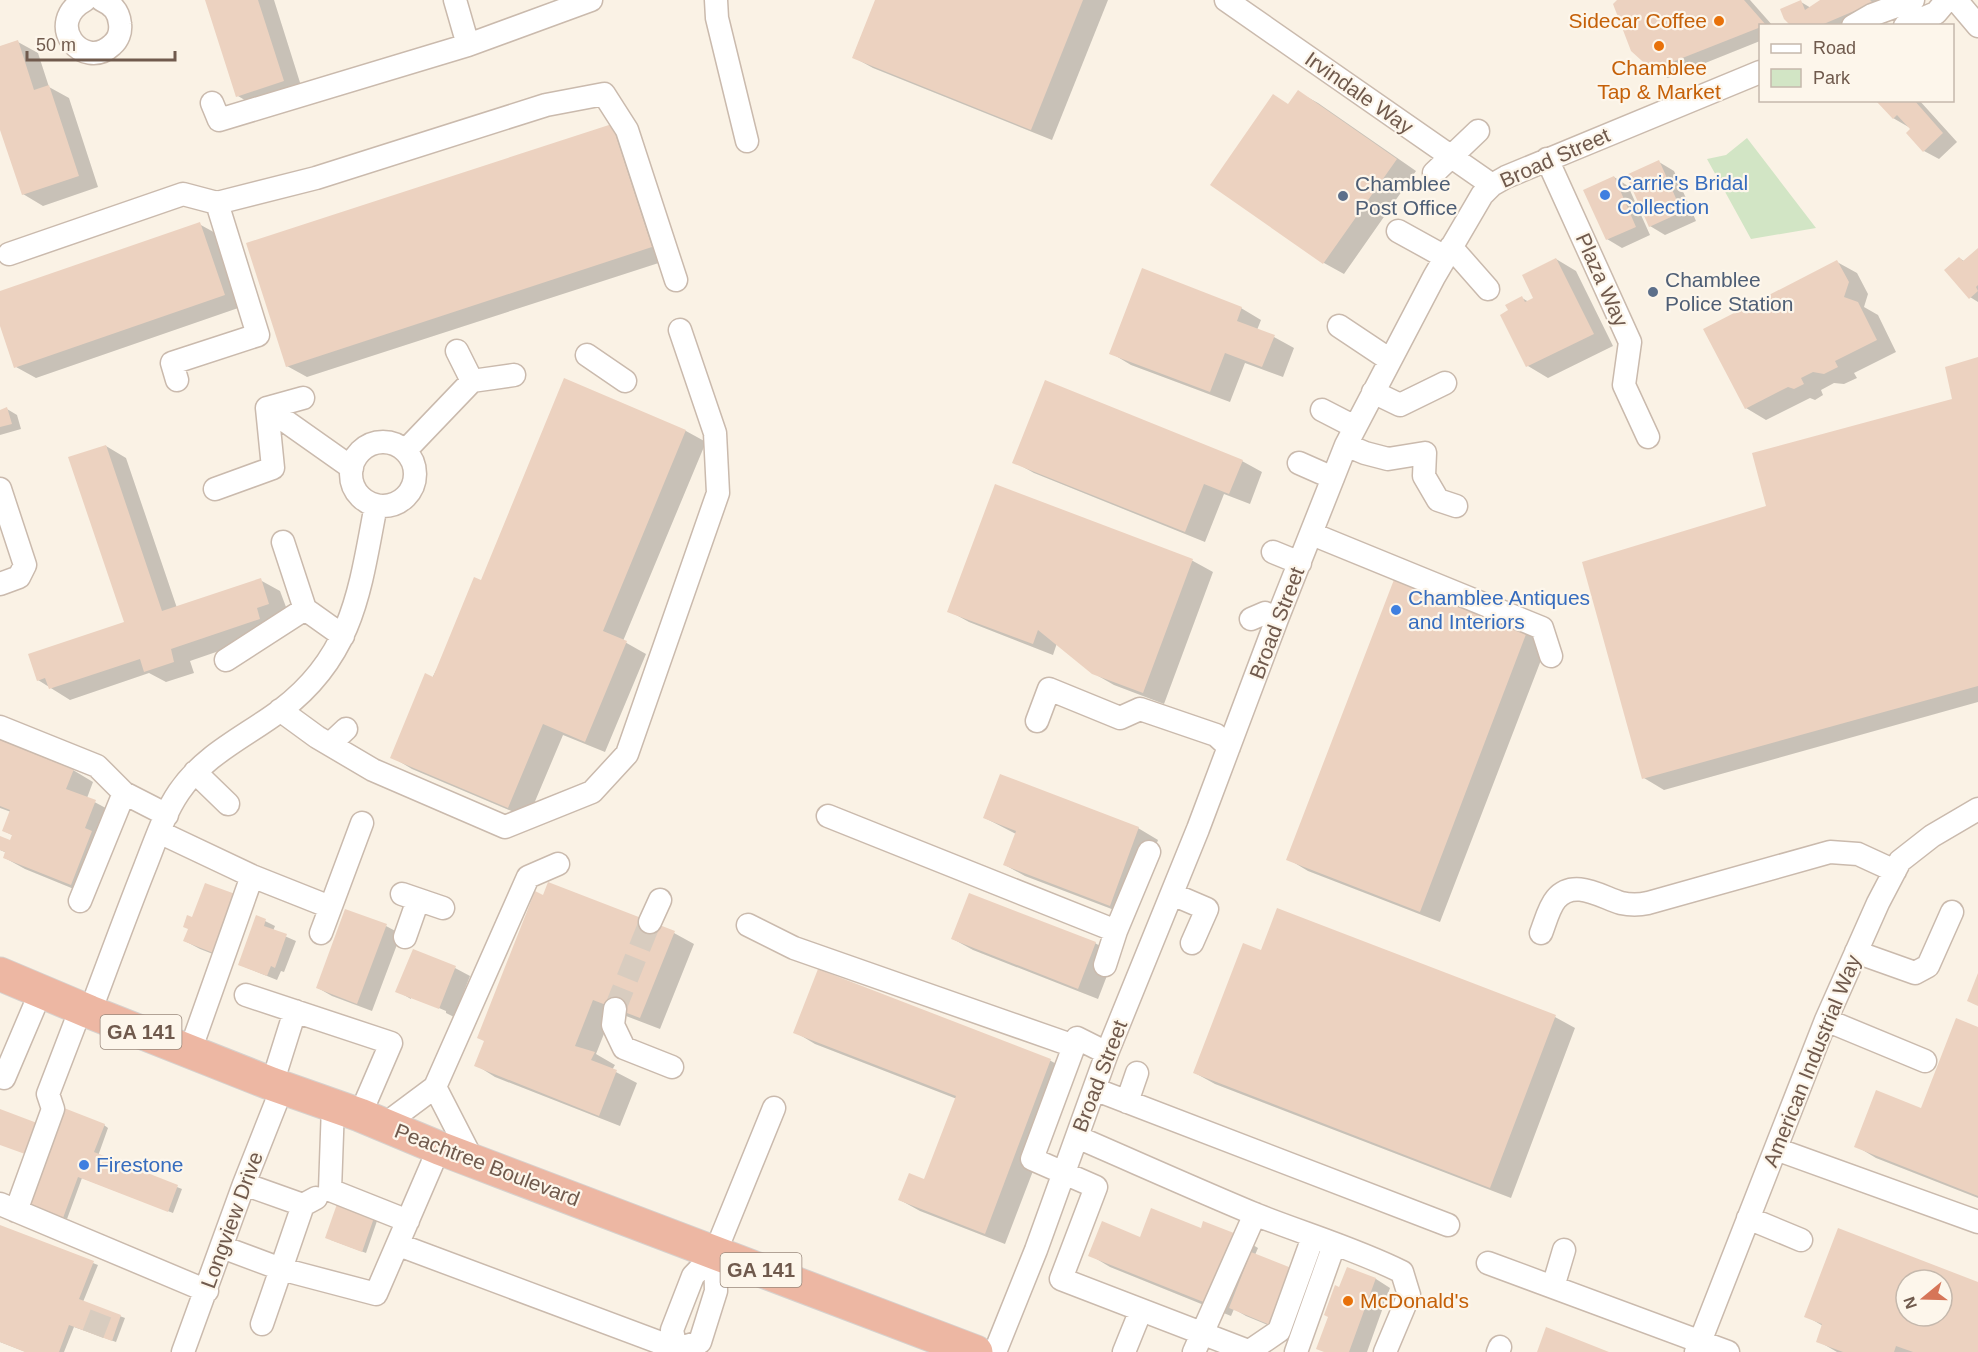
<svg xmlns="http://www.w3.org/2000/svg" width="1978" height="1352" font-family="Helvetica,sans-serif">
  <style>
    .green { fill: #d2e5c5 }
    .shadow { fill: #0003; fill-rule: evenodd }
    .building { fill: #ecd2c0; fill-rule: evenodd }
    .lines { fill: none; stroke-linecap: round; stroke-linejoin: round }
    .minor-tunnel { stroke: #d8ccbf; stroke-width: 22; stroke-dasharray: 22 11; stroke-linecap: butt }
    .minor-casing { stroke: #cabaad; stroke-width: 25 }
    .highway-casing { stroke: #d7d1cd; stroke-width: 35 }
    .minor { stroke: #fff; stroke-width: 22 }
    .highway { stroke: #edb7a3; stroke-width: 33 }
    .food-dot { fill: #e8710a; stroke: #fdf6eb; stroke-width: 2 }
    .shop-dot { fill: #3f7fe0; stroke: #fdf6eb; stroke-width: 2 }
    .service-dot { fill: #5c6f8a; stroke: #fdf6eb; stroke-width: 2 }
    .labels { text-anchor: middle; stroke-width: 4.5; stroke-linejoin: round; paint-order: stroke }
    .shield { fill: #fdf6eb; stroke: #9a897c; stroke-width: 1.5 }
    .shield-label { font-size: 20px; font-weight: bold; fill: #705a4d }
    .food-label { font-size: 21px; fill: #c56008; stroke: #fdf6eb; text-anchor: end }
    .street-label { font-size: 21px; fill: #705a4d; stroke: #fdf6eb }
    .shop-label { font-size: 21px; fill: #366cbe; stroke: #fdf6eb; text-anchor: start }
    .service-label { font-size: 21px; fill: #4e5e75; stroke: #fdf6eb; text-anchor: start }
  </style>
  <rect width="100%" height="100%" fill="#faf2e5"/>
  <!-- green -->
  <path class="green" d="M1747,138L1816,228L1751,239L1707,159L1726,155Z"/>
  <!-- shadow -->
  <path class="shadow" d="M207,0H274L303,92L258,108L238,96Z
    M876,0H1108L1052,140L873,68L853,57Z
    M1619,0H1750L1773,26H1760V41L1668,78L1653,69Z
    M1823,0H1879L1892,15L1866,26H1793L1801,2L1811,8Z
    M18,42L38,53L49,87L69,98L98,187L43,206L23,194L0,126V47Z
    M1298,92L1318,103L1416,171L1344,274L1324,263L1213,185L1289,105Z
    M1881,100H1919L1957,142L1939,159L1924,151L1908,133L1912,129L1893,118Z
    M612,125L632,137L671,259L307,377L287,366Z
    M1659,162L1674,171L1696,221L1665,235L1650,226Z
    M1614,177L1628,186L1650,235L1622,248L1607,239Z
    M199,224L219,235L244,306L36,378L16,367L0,321V292Z
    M1978,250V302L1970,297L1959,258L1964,261Z
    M1556,259L1576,271L1613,346L1548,378L1528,366L1502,315L1510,311L1522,298L1529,302L1535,299Z
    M1837,262L1857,273L1868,294L1864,307L1878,315L1896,352L1854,373L1857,378L1844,384L1834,383L1821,390L1823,395L1815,400L1810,398L1766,420L1746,408Z
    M1241,308L1261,320L1257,330L1274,337L1294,348L1283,377L1245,363L1230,402L1131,365L1111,353Z
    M1978,359V702L1664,790L1644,778L1768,507L1954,400Z
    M565,380L686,431L706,442L623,641L646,654L605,752L563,735L528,818L412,769L392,757L481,582Z
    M7,409L17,415L21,429L0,435V411Z
    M106,446L126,458L177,608L260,580L280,591L289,615L280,630L190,661L194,673L166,682L149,673L70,700L38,680L126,623Z
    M1242,461L1262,472L1250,504L1224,494L1205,542L1034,473L1014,462Z
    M996,486L1193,561L1213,572L1164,704L1114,685L1093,673L1057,643L1053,655L969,622L949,611Z
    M1528,631L1548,642L1440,922L1308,871L1288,859Z
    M0,741L73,770L93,782L87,798L115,813L91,896L25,869L5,858L7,853L0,850L11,842L14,836L4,831L11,812L0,808Z
    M985,818L1138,828L1158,840L1130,916L1025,876L1005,865L1016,834Z
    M257,917L275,926L273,931L296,941L284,972L281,971L277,980L240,965Z
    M386,926L401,934L372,1011L332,996L318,988Z
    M189,929L231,961L200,949L185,941Z
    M674,933L694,944L660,1029L613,1011L596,1054L615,1065L612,1070L637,1083L620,1126L495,1077L476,1065Z
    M953,939L1095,943L1115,955L1098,999L973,950Z
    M455,968L470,976L454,1017L446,1013V1011L411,996V999L397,991Z
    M819,971L1051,1061L1071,1072L1005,1244L920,1211L900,1200L925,1181L957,1099L815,1044L795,1032Z
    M1555,1017L1575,1028L1511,1198L1215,1084L1195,1073Z
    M1978,1028V1198L1876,1158L1856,1146L1922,1109Z
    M104,1125L108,1128L98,1156L182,1189L173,1213L82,1178L67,1219L33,1206Z
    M373,1219L377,1221L366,1253L331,1240Z
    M0,1227L98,1265L83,1302L125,1318L116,1342L74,1327L64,1352H26L0,1342Z
    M1201,1230L1238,1236L1258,1248L1255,1255L1298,1315L1290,1334L1246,1316L1234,1309L1231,1316L1110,1267L1090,1255L1141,1239Z
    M1839,1230L1978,1283V1352H1837L1818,1341L1823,1326L1806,1316ZM1906,1280H1942V1316H1906Z
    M1348,1269L1376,1279L1390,1288L1367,1352H1324L1340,1289Z"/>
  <!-- building -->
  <path class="building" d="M205,0H258L284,81L236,97Z
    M875,0H1083L1031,130L852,58Z
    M1617,0H1744L1766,25L1652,70L1631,51L1613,4Z
    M1801,0L1805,10L1820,0H1870L1873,3L1819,26H1791L1784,19L1780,9Z
    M18,40L34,90L49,85L79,176L22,195L0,130V46Z
    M1298,90L1397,159L1323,264L1210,185L1273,94L1288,104Z
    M1878,100H1914L1943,133L1923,152L1906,133L1910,129L1897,115L1893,119L1877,102Z
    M612,124L652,247L286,367L246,243Z
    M1659,160L1682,212L1649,227L1626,175Z
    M1614,176L1636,227L1606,240L1583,190Z
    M200,222L225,295L14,368L0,326V291Z
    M1978,248V285L1976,287L1978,291L1969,299L1944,270L1959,257L1963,261Z
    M1556,258L1594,334L1526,367L1500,315L1508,310L1505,305L1522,296L1525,302L1533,298L1522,275Z
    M1837,260L1849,282L1844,297L1858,302L1877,340L1835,361L1838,367L1824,374L1813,372L1801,378L1804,384L1794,389L1788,387L1745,409L1703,329Z
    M1142,268L1242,307L1237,321L1275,335L1262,367L1225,353L1210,392L1109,354Z
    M1978,357V686L1642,779L1582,562L1766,506L1752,453L1952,399L1945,367Z
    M564,378L686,430L603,631L627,641L585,742L543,724L508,808L390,758L425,673L433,677L474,577L481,580Z
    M1045,380L1243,460L1229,494L1204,484L1185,532L1012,463Z
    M7,407L12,424L0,427V410Z
    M106,445L162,611L261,578L269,604L257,608L260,619L171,649L174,662L144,672L140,659L49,689L45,678L37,681L28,654L124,622L68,457Z
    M995,484L1193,559L1143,693L1092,674L1038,630L1033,644L947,612Z
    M1395,577L1528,629L1420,912L1286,860Z
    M0,739L74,769L66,789L96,800L85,828L92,831L71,885L3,858L5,852L0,850V836L10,840L12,835L2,831L10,810L0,806Z
    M1000,774L1139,827L1110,906L1003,865L1016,831L983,818Z
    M548,882L675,931L640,1018L593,1000L575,1046L595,1052L591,1060L617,1070L599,1116L474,1066L484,1041L477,1038L535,891L543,895Z
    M205,883L238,895L216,954L183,941L188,929L183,927L187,915L192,917Z
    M969,893L1096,942L1078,989L951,939Z
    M1277,908L1556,1015L1490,1188L1193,1073L1243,943L1261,950Z
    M345,909L387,924L357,1004L316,988Z
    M256,915L266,919L264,926L287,934L275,968L271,966L267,976L238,965Z
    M413,949L456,966L439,1009L395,992Z
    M818,969L1051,1059L985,1234L898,1200L909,1173L924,1179L956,1096L793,1033Z
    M1978,973V1006L1967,1001Z
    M1956,1018L1978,1027V1196L1854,1147L1876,1090L1921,1108Z
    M64,1108L105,1124L94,1152L178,1185L168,1212L78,1177L63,1218L27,1205Z
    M0,1109L37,1123L25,1154L0,1145Z
    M337,1204L374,1218L362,1252L325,1238Z
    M1151,1208L1201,1228L1203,1221L1239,1235L1211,1305L1088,1256L1102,1221L1140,1237Z
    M0,1225L94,1261L79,1299L121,1315L112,1341L69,1325L59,1352H25L0,1342Z
    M1838,1228L1978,1282V1352H1913L1896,1346L1894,1352H1843L1816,1342L1822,1324L1804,1317ZM1906,1280H1942V1316H1906Z
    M1251,1252L1294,1269L1275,1327L1229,1308Z
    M1347,1267L1376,1278L1349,1352H1324L1316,1349L1328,1317L1324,1315L1335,1285L1339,1287Z
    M1546,1327L1609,1352H1537Z"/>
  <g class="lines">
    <!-- minor-tunnel -->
    <path class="minor-tunnel" d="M615,1009L650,922
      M93,1334L103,1308"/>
    <!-- minor casing -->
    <g class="minor-casing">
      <path id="minor" d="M85,0C43,23 83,72 112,45C118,40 121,32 120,24C119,12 113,5 102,0
        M455,0L468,45
        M716,0L717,18L747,141
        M1226,0L1492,185
        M1956,0L1978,26
        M1853,26L1872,15L1913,0
        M1905,26L1936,13L1947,0
        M212,103L219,120L468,45L591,0
        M1547,159L1630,342L1624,385L1648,437
        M1434,173L1478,131
        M1398,231L1445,257
        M1451,247L1488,289
        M9,254L183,194L217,203
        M1339,326L1390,360
        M457,351L472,381
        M587,355L625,381
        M177,380L172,363L258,335L217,203L316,178L546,105L604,94L627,130L676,280
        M1373,392L1400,405L1445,383
        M267,408L352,468
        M267,408L303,398
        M1322,410L1355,427
        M351 474a32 32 0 1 1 64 0a32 32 0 1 1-64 0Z
        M1346,445L1365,453L1388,459L1425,453L1424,476L1438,500L1456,506
        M405,451L472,381L514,375
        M1299,463L1333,478
        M0,489L25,565L19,577L0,584
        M215,489L273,468L267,408
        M1312,534L1542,628L1551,656
        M1273,552L1300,563
        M305,609L343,636
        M1251,619L1265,613L1277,619
        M226,660L305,609L283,542
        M280,710L317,737L373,770L505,827L592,792L627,754L718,493L715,433L680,330
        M1037,721L1049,689L1120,718L1140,709L1216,735L1229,747
        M0,727L97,766L124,793
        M330,744L346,729
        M195,772L228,804
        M828,816L1116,931
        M159,832L252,876L330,907
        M402,894L443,908
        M1172,894L1207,909L1192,943
        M80,901L124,793L167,815
        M650,922L660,900
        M748,925L794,948L1074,1046
        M321,933L362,823
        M1541,933C1545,923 1549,907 1556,899C1574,878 1601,897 1621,903C1630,905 1639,905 1648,903L1830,852L1858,854L1895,871
        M405,937L418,900
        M1856,952L1915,973L1928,966L1952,912
        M1105,965L1116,931L1149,852
        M246,995L391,1043L360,1115
        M615,1009L613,1025L624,1048L672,1067
        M90,1012C108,964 126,915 145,867C155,842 164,814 179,792C205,754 245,737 281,710C354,655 360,588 376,505
        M1826,1020L1925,1061
        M190,1051L252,876
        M1107,1053L1077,1038L1032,1159L1096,1187L1061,1279L1248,1351
        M4,1078L41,991
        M272,1084L295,1011
        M435,1087L473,1161
        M1094,1089L1448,1225
        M1127,1102L1137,1073
        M333,1106L330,1190L408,1221
        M384,1125L435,1087L528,877L558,864
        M1077,1137C1137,1163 1197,1190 1257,1215C1305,1234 1356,1249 1402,1272L1409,1295L1385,1352
        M1776,1149L1978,1222
        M244,1184L303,1205L316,1198
        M0,1204L207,1291
        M16,1211L53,1109L48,1094L81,1008
        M1748,1218L1801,1240
        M399,1245L685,1352
        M222,1247L281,1269L303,1205
        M1488,1263L1728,1352
        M1553,1287L1564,1250
        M262,1324L281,1269L376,1294L439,1148
        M676,1349L700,1342L716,1291L715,1253
        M183,1352L244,1184L282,1088
        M675,1352L676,1349L672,1330L693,1276L715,1253L774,1108
        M995,1352L1036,1250L1107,1053L1198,829L1277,619L1346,445L1434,277L1475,207L1482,195L1492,185L1506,177L1760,72
        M1124,1352L1141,1310
        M1194,1352L1255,1214
        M1248,1352L1279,1331L1313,1237
        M1296,1352L1334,1245
        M1498,1352L1500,1347
        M1696,1352L1826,1020L1878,903L1900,861L1932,836L1978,809"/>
    </g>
    <!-- highway casing -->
    <g class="highway-casing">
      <path id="highway" d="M0,974L90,1012L272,1084L360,1115L439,1148L976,1352"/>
    </g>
    <!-- minor -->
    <use href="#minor" class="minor"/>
    <!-- highway -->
    <use href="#highway" class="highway"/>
  </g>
  <!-- markers -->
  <g class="food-dot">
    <circle cx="1719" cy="21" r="6"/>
    <circle cx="1659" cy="46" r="6"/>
    <circle cx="1348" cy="1301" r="6"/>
  </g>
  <g class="shop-dot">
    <circle cx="1605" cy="195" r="6"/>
    <circle cx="1396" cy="610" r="6"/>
    <circle cx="84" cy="1165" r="6"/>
  </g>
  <g class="service-dot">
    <circle cx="1343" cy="196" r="6"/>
    <circle cx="1653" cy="292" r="6"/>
  </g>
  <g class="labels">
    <!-- shield labels -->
    <g class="shield">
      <rect x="100.5" y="1015" width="81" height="34" rx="4.5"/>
      <rect x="720.5" y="1253" width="81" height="34" rx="4.5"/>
    </g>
    <g class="shield-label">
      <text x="141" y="1039">GA 141</text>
      <text x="761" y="1277">GA 141</text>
    </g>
    <!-- food labels -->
    <g class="food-label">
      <text x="1707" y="28">Sidecar Coffee</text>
      <text x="1659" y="75" text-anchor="middle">Chamblee<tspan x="1659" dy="24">Tap &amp; Market</tspan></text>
      <text x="1360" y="1308" text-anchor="start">McDonald's</text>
    </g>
    <!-- street labels -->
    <g class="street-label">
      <text transform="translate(1359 93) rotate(35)" y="7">Irvindale Way</text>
      <text transform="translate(1555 158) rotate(-24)" y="7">Broad Street</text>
      <text transform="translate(1602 280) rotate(66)" y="7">Plaza Way</text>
      <text transform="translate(1277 623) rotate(-69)" y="7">Broad Street</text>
      <text transform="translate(1812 1061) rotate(-68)" y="7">American Industrial Way</text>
      <text transform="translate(1100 1076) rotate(-69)" y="7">Broad Street</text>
      <text transform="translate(487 1165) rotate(21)" y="7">Peachtree Boulevard</text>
      <text transform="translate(232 1220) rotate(-70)" y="7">Longview Drive</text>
    </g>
    <!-- shop labels -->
    <g class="shop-label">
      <text x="1617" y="190">Carrie's Bridal<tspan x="1617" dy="24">Collection</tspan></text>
      <text x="1408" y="605">Chamblee Antiques<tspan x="1408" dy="24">and Interiors</tspan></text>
      <text x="96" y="1172">Firestone</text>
    </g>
    <!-- service labels -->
    <g class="service-label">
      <text x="1355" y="191">Chamblee<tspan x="1355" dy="24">Post Office</tspan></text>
      <text x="1665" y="287">Chamblee<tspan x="1665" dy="24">Police Station</tspan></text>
    </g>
  </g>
  <!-- legend -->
  <rect x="1759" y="24" width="195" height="78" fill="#fdf6eb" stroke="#c5b8ac" stroke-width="1.5"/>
  <rect x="1771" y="44" width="30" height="9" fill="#ffffff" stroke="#c5b8ac" stroke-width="1.5"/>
  <text x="1813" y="54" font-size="18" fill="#705a4d">Road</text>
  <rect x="1771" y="69" width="30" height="18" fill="#d2e5c5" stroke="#c5b8ac" stroke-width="1.5"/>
  <text x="1813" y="84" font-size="18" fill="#705a4d">Park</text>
  <!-- north arrow -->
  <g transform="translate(1924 1298) rotate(251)"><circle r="28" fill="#fdf6eb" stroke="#c5b8ac" stroke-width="1.5"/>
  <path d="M0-4.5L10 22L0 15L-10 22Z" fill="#d67558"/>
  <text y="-9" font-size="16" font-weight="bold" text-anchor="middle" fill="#705a4d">N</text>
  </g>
  <!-- scale -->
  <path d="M27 51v9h148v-9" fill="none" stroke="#705a4d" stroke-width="3"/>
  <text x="36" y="51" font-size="18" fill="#705a4d" stroke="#fdf6eb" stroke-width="4.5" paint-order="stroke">50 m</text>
</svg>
